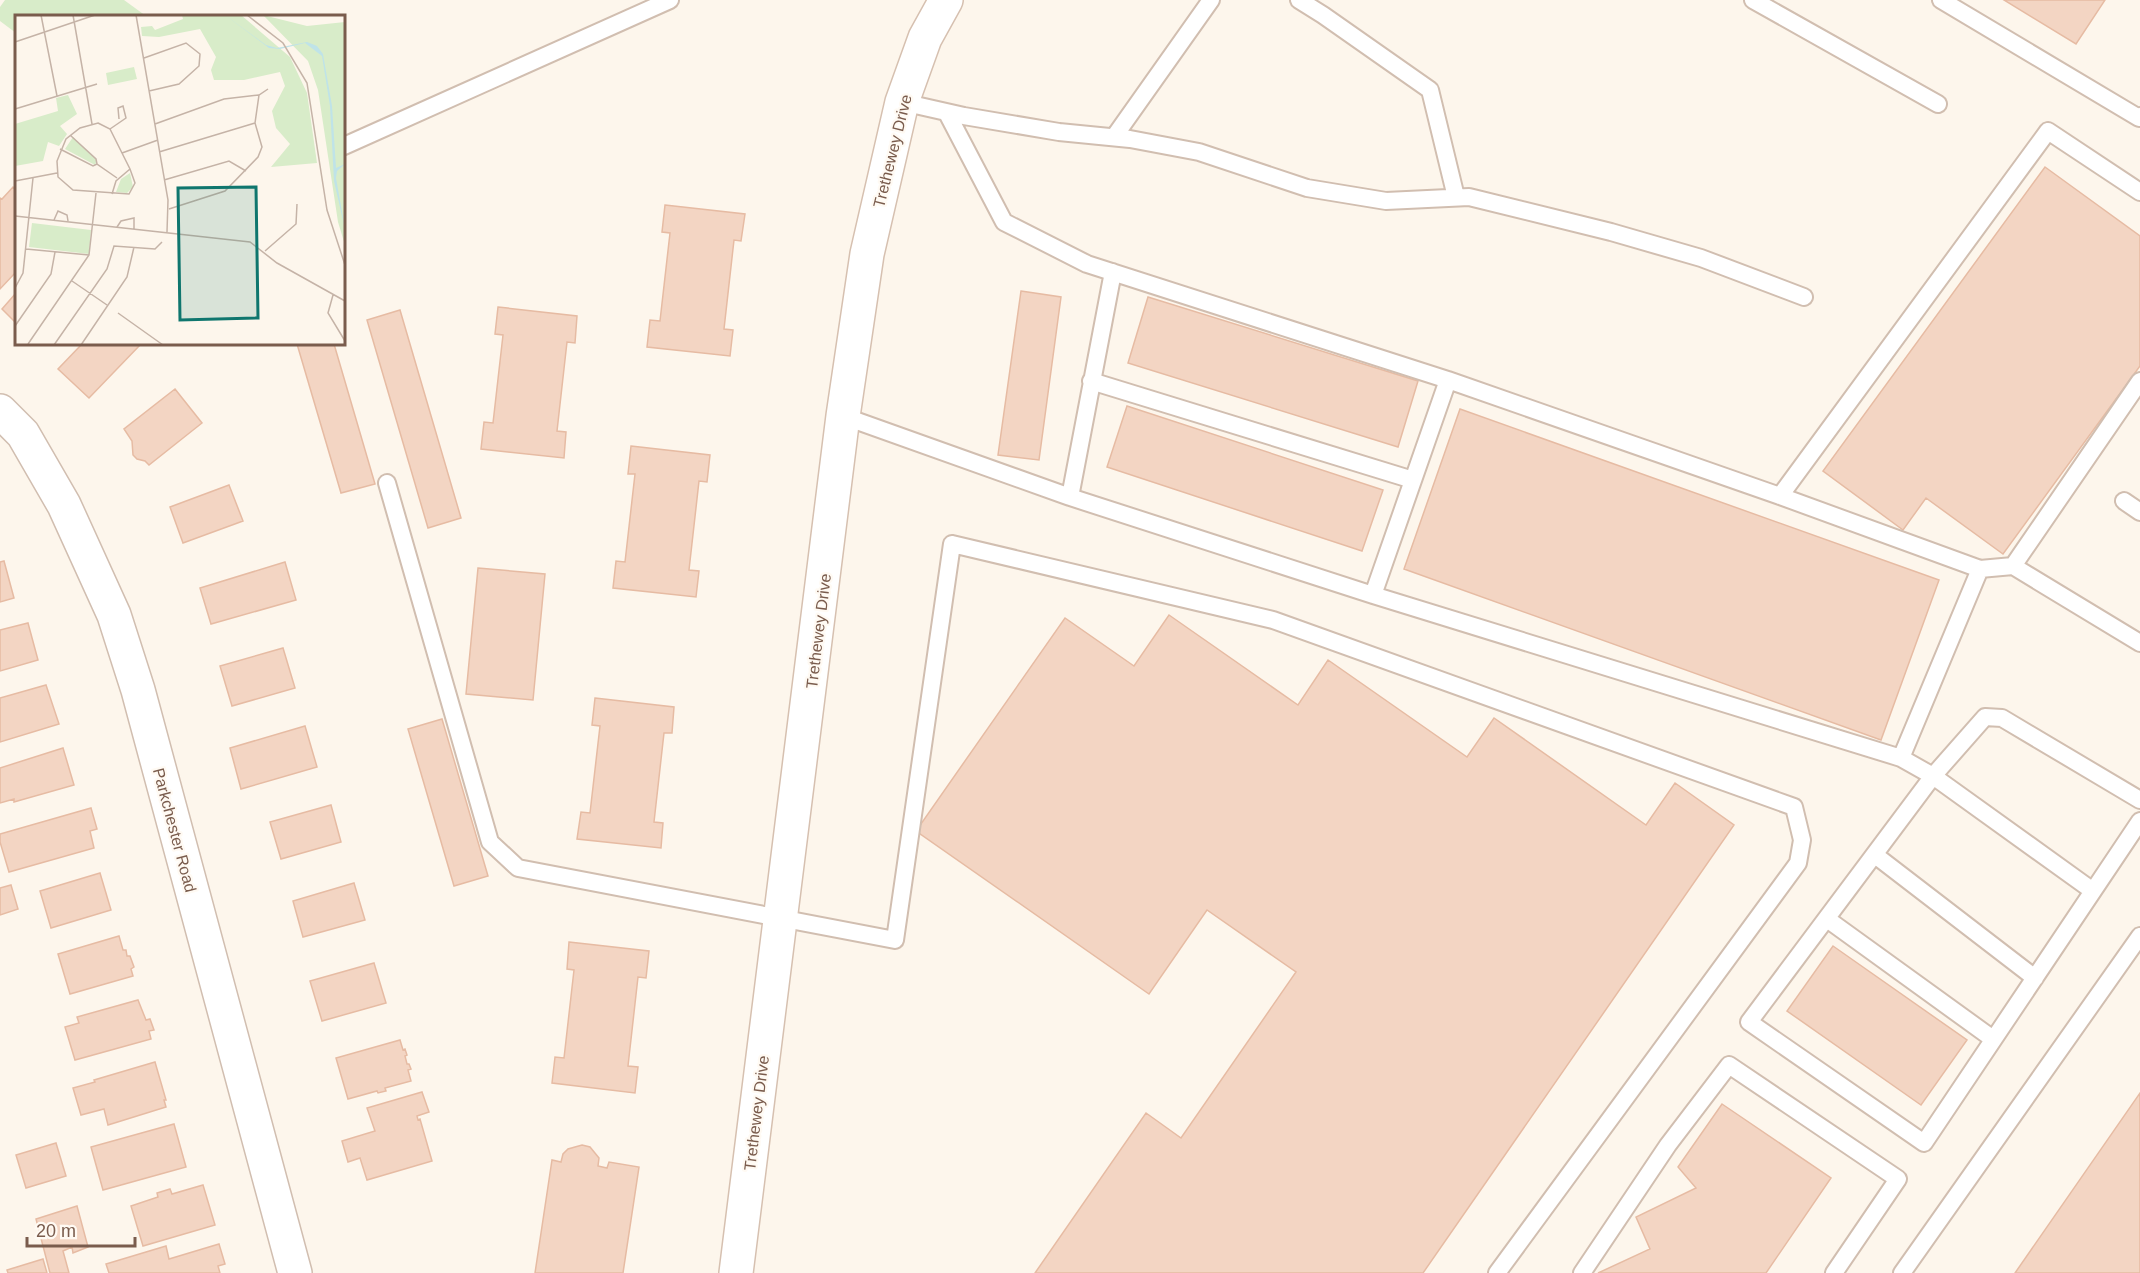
<svg xmlns="http://www.w3.org/2000/svg" width="2140" height="1273" font-family="Helvetica,sans-serif">
  <style>
    .green { fill: #d8ecc9 }
    .building { fill: #f3d5c3; stroke: #e6bba3; stroke-width: 1.5 }
    .lines { fill: none; stroke-linecap: round; stroke-linejoin: round }
    .lane-casing { stroke: #d1beb0; stroke-width: 20 }
    .street-casing { stroke: #d1beb0; stroke-width: 36 }
    .secondary-casing { stroke: #d6c0b0; stroke-width: 36 }
    .lane { stroke: #fff; stroke-width: 16 }
    .street { stroke: #fff; stroke-width: 33 }
    .secondary { stroke: #fff; stroke-width: 33 }
    .labels { text-anchor: middle; stroke-width: 4.5; stroke-linejoin: round; paint-order: stroke }
    .street-label { font-size: 16px; fill: #7a5c4d; stroke: #fffaf3 }
    .inset-road { fill: none; stroke: #c5b3a7; stroke-width: 1.5 }
    .view { fill: #0f766e; fill-opacity: 0.15; stroke: #0f766e; stroke-width: 3 }
    .inset-edge { fill: none; stroke: #7a5c4d; stroke-width: 3 }
  </style>
  <rect width="100%" height="100%" fill="#fdf6ec"/>
  <!-- green -->
  <path class="green" d="M5,0H124L146,16H16V33L0,21V7Z"/>
  <!-- building -->
  <path class="building" d="M2004,0H2105L2076,44Z
    M2045,167L2140,236V366L2003,554L1926,498L1903,530L1823,471Z
    M13,187L16,190V272L0,289V198L2,199Z
    M665,205L745,214L741,241L734,240L724,329L733,330L730,356L647,347L650,320L660,321L670,233L662,232Z
    M1021,291L1061,297L1039,460L998,455Z
    M16,293V323L2,309Z
    M1148,297L1418,381L1398,447L1128,363Z
    M498,307L577,316L575,343L567,342L557,431L566,432L564,458L481,449L484,422L493,423L503,335L495,334Z
    M400,310L461,518L428,528L367,320Z
    M82,344H141L89,398L58,369Z
    M297,344H334L375,484L341,493Z
    M175,389L202,423L149,465L145,461L137,459L133,455L132,441L124,429Z
    M1127,406L1383,490L1362,551L1107,467Z
    M1460,409L1939,580L1881,740L1404,569Z
    M631,446L710,455L707,482L699,481L689,570L699,571L696,597L613,588L616,561L625,562L635,474H628Z
    M229,485L243,521L183,543L170,507Z
    M4,561L14,598L0,602V562Z
    M285,562L296,600L211,624L200,588Z
    M478,568L545,574L533,700L466,694Z
    M1169,615L1298,705L1328,660L1467,757L1494,718L1646,825L1675,783L1734,825L1423,1273H1035L1146,1113L1181,1138L1296,972L1207,910L1149,994L916,831L1065,618L1134,666Z
    M28,623L38,660L0,671V630Z
    M283,648L295,688L232,706L220,666Z
    M46,685L59,724L0,742V698Z
    M595,698L674,707L672,733H664L654,822L663,823L661,848L577,839L581,812L590,813L600,726L592,725Z
    M442,719L488,876L454,886L408,729Z
    M305,726L317,767L241,789L230,748Z
    M63,748L74,785L14,802V799L0,803V768Z
    M331,805L341,842L281,859L270,822Z
    M91,808L97,829L90,831L94,848L9,872L0,842V834Z
    M100,873L111,910L51,928L40,891Z
    M354,883L365,920L303,937L293,901Z
    M11,885L18,909L0,915V888Z
    M119,936L123,950H126L127,956H130L134,967L131,969L133,976L70,994L58,954Z
    M569,942L649,951L646,978L638,977L628,1066L638,1067L635,1093L552,1083L555,1057L564,1058L574,970L567,969Z
    M1833,946L1967,1040L1921,1105L1787,1011Z
    M374,963L386,1003L322,1021L310,981Z
    M138,1000L146,1020L150,1019L154,1030L149,1031L151,1039L75,1060L65,1027L79,1023L77,1017Z
    M400,1040L403,1050L405,1049L407,1055L405,1056L407,1064H409L411,1069L408,1070L411,1081L385,1088L386,1091L378,1093L377,1091L348,1099L336,1058Z
    M155,1062L166,1100H164L166,1107L108,1125L104,1109L81,1115L73,1088L95,1082L94,1080Z
    M422,1092L429,1112L417,1116L418,1120L420,1119L432,1161L367,1180L360,1158L348,1162L342,1141L375,1131L367,1108Z
    M2140,1093V1273H2015Z
    M1722,1104L1831,1178L1766,1273H1598L1650,1249L1636,1217L1696,1188L1678,1167Z
    M174,1124L186,1167L103,1190L91,1147Z
    M56,1143L66,1176L26,1188L16,1155Z
    M582,1145L590,1147L599,1158L598,1166L607,1168L609,1162L639,1167L623,1273H535L552,1160L561,1162L563,1154L568,1149Z
    M203,1185L215,1225L143,1246L131,1206L158,1197L157,1193L170,1189L172,1194Z
    M77,1206L88,1247L73,1253L72,1247L63,1251L69,1273H50L36,1219Z
    M219,1244L225,1264L218,1266L220,1273H109L106,1264L166,1246L169,1259Z
    M43,1259L47,1273H8L7,1270Z"/>
  <g class="lines">
    <!-- lane casing -->
    <g class="lane-casing">
      <path id="lane" d="M1299,0L1323,15L1430,90L1456,197
        M1753,0L1938,104
        M1941,0L2139,118L2140,116
        M902,102L964,116L1059,132L1130,139L1199,152L1307,188L1386,201L1469,197L1611,232L1701,258L1804,297
        M947,113L1004,222L1087,264L1448,380L1780,496L1980,569L2013,566L2140,381
        M1114,137L1211,0
        M344,146L670,0
        M1091,381L1413,480
        M843,416L1070,497L1373,595L1901,758L1933,776L2093,891
        M387,483L490,842L518,868L895,940L952,544L1273,620L1794,807L1802,840L1798,863L1497,1273
        M1780,496L2048,131L2140,192
        M1070,497L1113,272
        M2124,501L2140,512
        M2013,566L2140,643
        M1373,595L1448,380
        M1901,758L1980,569
        M2140,800L2002,718L1985,717L1933,776L1749,1022L1924,1143L2140,821
        M1875,855L2035,978
        M1827,919L1993,1039
        M1582,1273L1668,1145L1729,1065L1898,1179L1834,1273
        M1902,1273L2140,936"/>
    </g>
    <!-- street casing -->
    <g class="street-casing">
      <path id="street" d="M0,411L23,434L64,505L114,615L138,690L295,1273"/>
    </g>
    <!-- secondary casing -->
    <g class="secondary-casing">
      <path id="secondary" d="M736,1273L843,416L867,254L902,102L925,38L946,0"/>
    </g>
    <!-- lane -->
    <use href="#lane" class="lane"/>
    <!-- street -->
    <use href="#street" class="street"/>
    <!-- secondary -->
    <use href="#secondary" class="secondary"/>
  </g>
  <g class="labels">
    <!-- street labels -->
    <g class="street-label">
      <text transform="translate(892 151) rotate(-76)" y="6">Trethewey Drive</text>
      <text transform="translate(818 631) rotate(-83)" y="6">Trethewey Drive</text>
      <text transform="translate(175 830) rotate(75)" y="6">Parkchester Road</text>
      <text transform="translate(756 1113) rotate(-83)" y="6">Trethewey Drive</text>
    </g>
  </g>
  <!-- overview -->
  <g transform="translate(15 15)">
    <rect width="330" height="330" fill="#fdf6ec"/>
    <path d="M167,0H226L275,42L292,78L302,148L256,152L275,129L261,113L257,96L270,71L265,57L229,65H199L196,55L201,42L185,14L144,22L127,21L126,12L137,11L140,15L168,4ZM248,0L292,11L330,7V230L323,207L303,75L293,46ZM119,52L122,64L93,70L91,58ZM53,80L62,99L45,111L52,119L44,131L33,127L28,146L0,151V109L43,96L41,83ZM58,122L82,145L80,150L50,134ZM115,158L118,172L112,178L101,177L106,164ZM17,208L76,215L74,239L14,232Z" fill="#d8ecc9"/>
    <path d="M210,0L251,30L262,33L292,27L302,31L308,39L317,91L321,153L330,149L322,156L321,163L330,214L319,166L315,91L307,41L290,28L265,34L254,33Z" fill="#bfe3e8"/>
    <path class="inset-road" d="M26,0L42,81M58,0L77,109M121,0L153,185L152,217M232,0L268,28L292,68L312,195L330,250M0,27L80,0M129,43L171,28L185,39L184,51L164,69L134,76M0,94L82,69M83,108L95,114L115,154L120,168L114,179L58,175L43,162L42,146L51,124L65,113ZM140,109L209,84L244,80L253,74M95,114L111,103L108,91L103,93L104,104M55,120L81,144L82,149L102,163M45,134L78,151L82,149M144,137L240,108M107,138L143,125M149,165L214,146L231,156M0,166L42,158M97,179L101,166L115,154M154,194L210,176L243,142L247,132L240,108L244,80M0,201L235,227L262,248L330,286M39,205L43,196L52,200L53,206M102,212L106,206L119,203V214M11,234L74,240M250,236L281,209L282,189M57,266L92,290M0,273L8,258L18,163M318,280L313,298L330,326M103,298L148,330M0,311L36,259L40,237M13,329L74,240L81,178M39,330L92,254L99,231L140,234L147,227M66,330L112,262L119,232"/>
    <path class="view" d="M241,172L243,303L165,305L163,173Z"/>
    <rect width="330" height="330" class="inset-edge"/>
  </g>
  <!-- scale -->
  <path d="M27 1237v9h108v-9" fill="none" stroke="#7a5c4d" stroke-width="3"/>
  <text x="36" y="1237" font-size="18" fill="#7a5c4d" stroke="#fffaf3" stroke-width="4.5" paint-order="stroke">20 m</text>
</svg>
